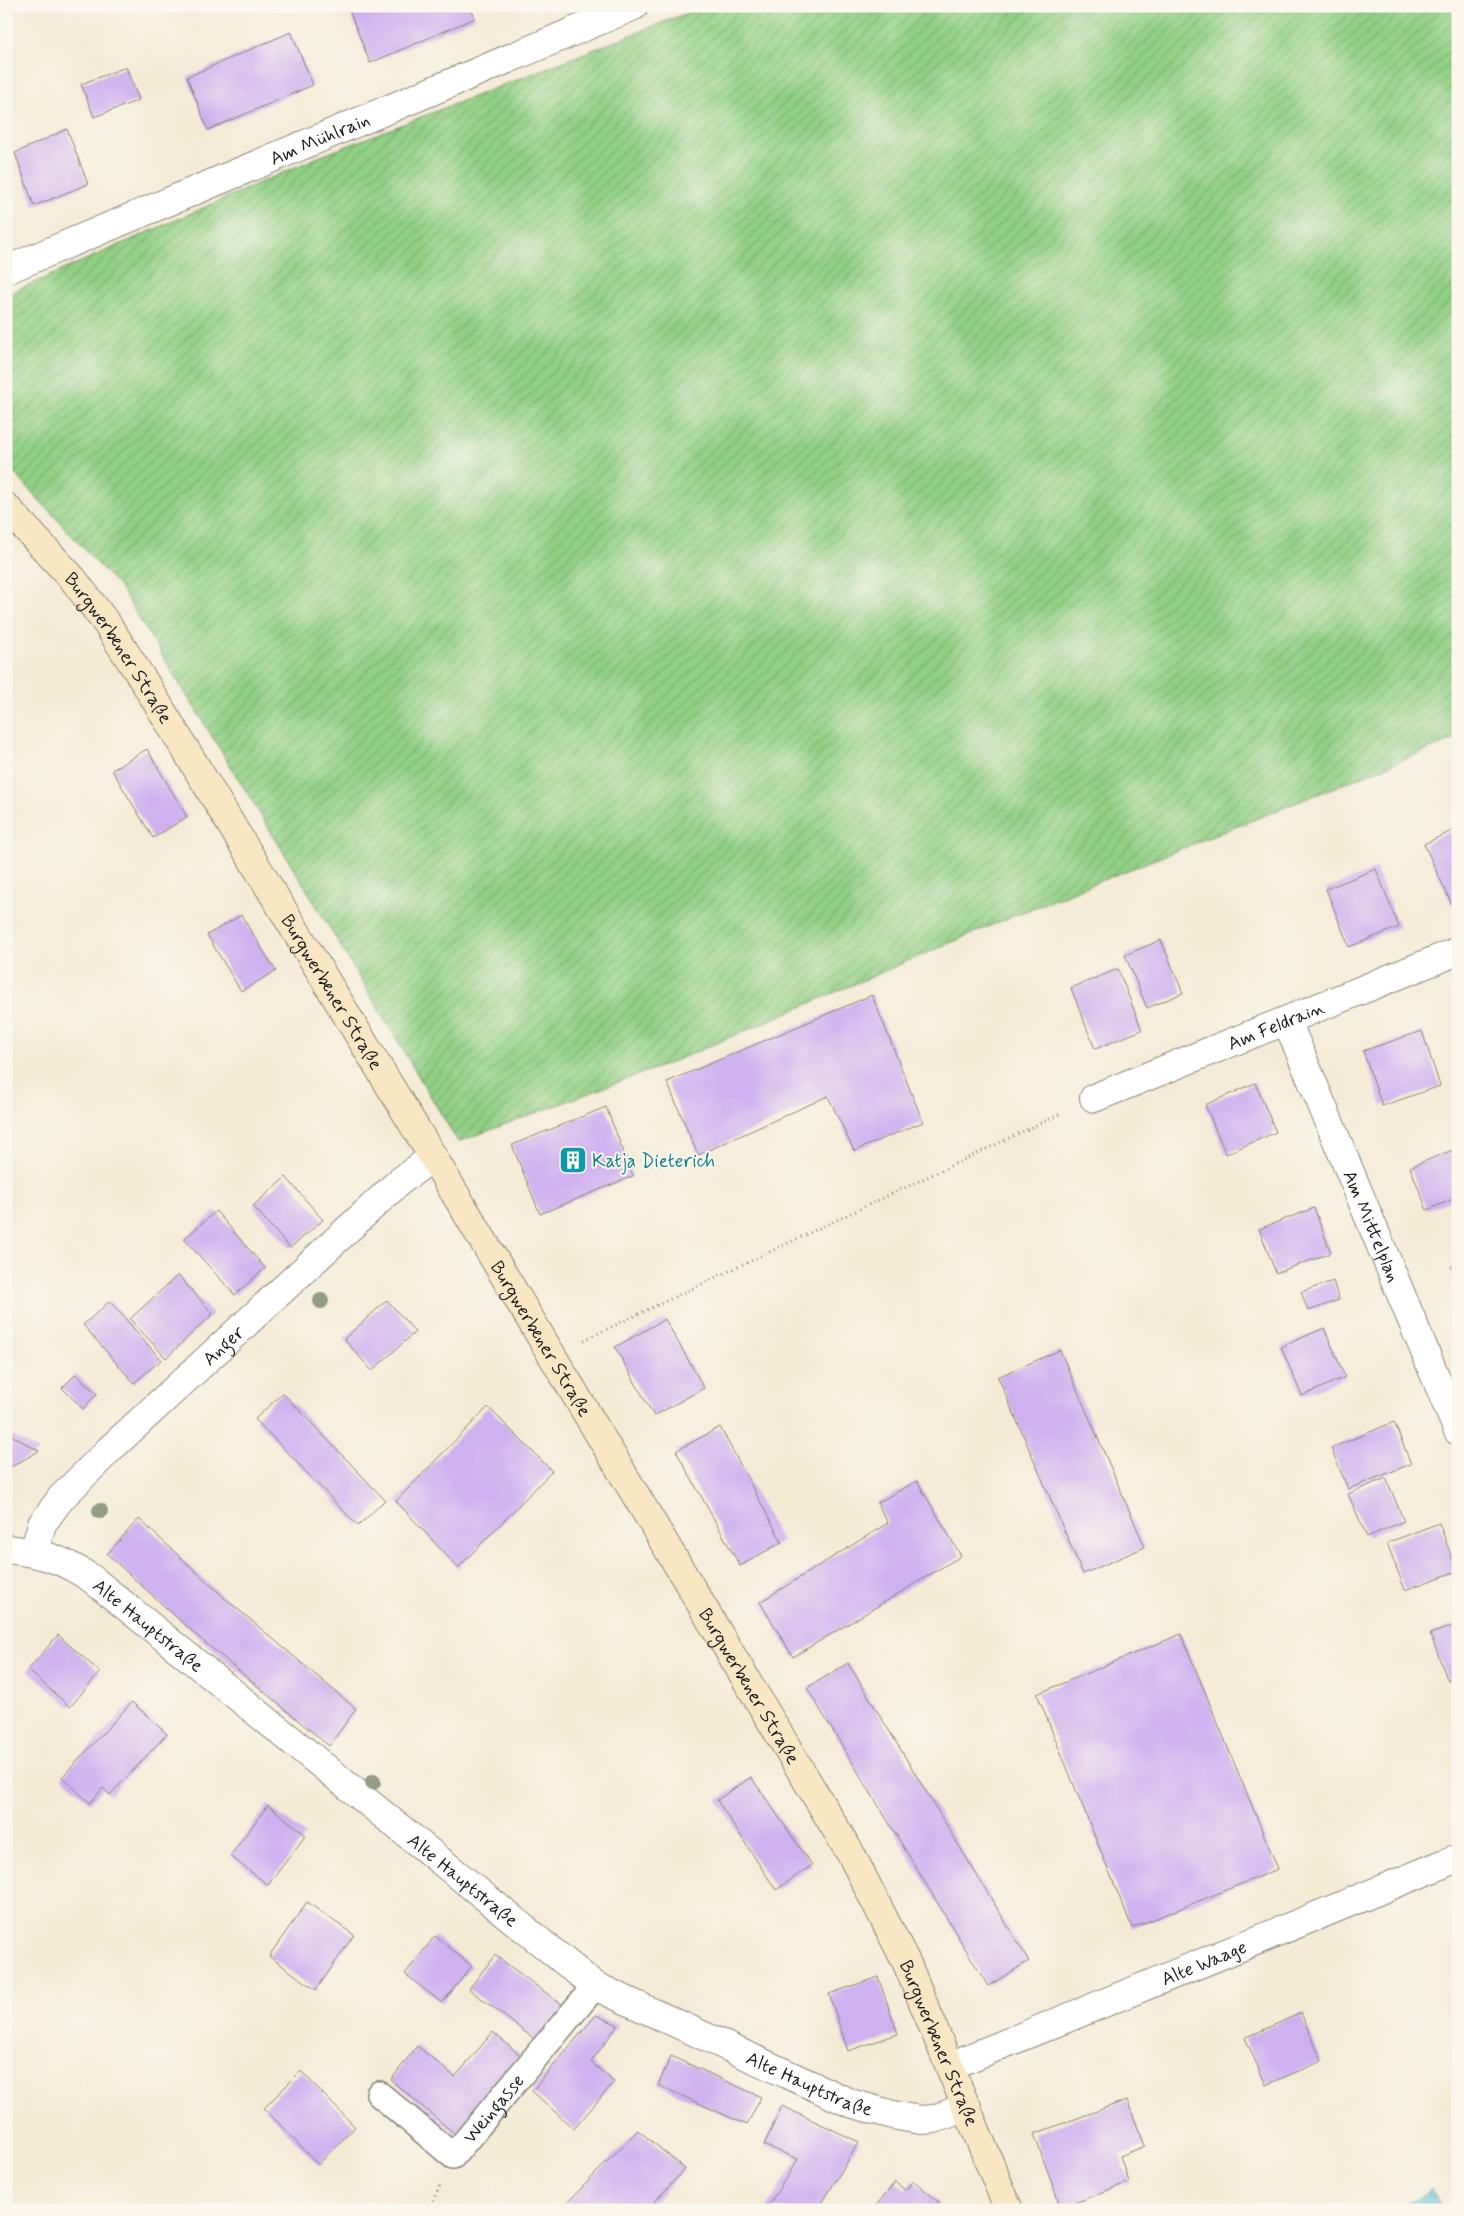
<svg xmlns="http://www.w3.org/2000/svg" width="1464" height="2216" font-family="Mynerve,sans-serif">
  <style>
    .garden { fill: url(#garden-furrows); stroke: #567650 }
    .water { fill: url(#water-waves); stroke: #396c78 }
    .building { fill: #d0b0ef }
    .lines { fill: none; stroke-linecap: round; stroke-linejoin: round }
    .service-casing { stroke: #888478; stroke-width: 28 }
    .minor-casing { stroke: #888478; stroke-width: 30 }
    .secondary-casing { stroke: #888478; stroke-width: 30 }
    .path { stroke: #888478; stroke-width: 3; stroke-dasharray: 1 4; stroke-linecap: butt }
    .service { stroke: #fff; stroke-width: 25 }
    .minor { stroke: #fff; stroke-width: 28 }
    .secondary { stroke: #f9e7c3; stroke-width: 28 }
    .tree { fill: #949c84 }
    .labels { text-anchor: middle; stroke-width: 4; stroke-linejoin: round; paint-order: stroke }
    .street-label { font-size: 19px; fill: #1c1c1c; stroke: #fbf7ec }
    .culture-label { font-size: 19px; fill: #0d838f; stroke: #fbf7ec; text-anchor: start }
  </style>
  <defs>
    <pattern id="garden-furrows" width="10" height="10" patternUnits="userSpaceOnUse" patternTransform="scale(1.25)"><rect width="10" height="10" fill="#91cf85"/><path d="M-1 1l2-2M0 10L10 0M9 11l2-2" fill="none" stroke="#7cb172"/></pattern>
    <pattern id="water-waves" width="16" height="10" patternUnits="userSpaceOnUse" patternTransform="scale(1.25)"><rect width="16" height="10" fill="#56bbd4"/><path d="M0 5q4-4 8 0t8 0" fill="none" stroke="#4aa0b5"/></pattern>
  </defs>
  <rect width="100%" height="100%" fill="#fbf7ec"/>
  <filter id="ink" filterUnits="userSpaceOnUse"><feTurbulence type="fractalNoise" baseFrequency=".02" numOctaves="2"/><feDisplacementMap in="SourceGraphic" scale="10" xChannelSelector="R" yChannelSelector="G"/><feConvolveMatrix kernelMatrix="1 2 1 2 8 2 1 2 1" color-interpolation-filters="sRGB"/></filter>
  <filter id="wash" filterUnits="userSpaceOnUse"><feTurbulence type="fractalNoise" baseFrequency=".0096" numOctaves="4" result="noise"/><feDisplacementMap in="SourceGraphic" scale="20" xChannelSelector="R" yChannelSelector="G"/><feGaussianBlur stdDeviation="1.12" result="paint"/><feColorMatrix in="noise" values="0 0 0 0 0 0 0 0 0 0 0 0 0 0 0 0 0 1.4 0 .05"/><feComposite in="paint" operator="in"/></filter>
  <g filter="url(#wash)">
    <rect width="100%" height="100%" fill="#f4ebd5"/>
    <!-- garden -->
    <path class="garden" d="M705,6H1458V738L1018,914L670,1063L458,1142L305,887L121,589L6,464V295L316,158Z"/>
    <!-- water -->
    <path class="water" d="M1432,2188L1443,2207L1438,2210H1395Z"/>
    <g id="blocks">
      <!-- building -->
      <path class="building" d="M358,6H470L475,18L370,63L349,10Z
        M291,32L313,85L208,130L187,77Z
        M126,67L139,100L94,117L81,84Z
        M67,129L88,184L34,206L15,153Z
        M147,749L187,817L153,838L112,770Z
        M1458,828V903L1452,905L1424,844Z
        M1376,869L1399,927L1349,947L1326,889Z
        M241,915L276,971L241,991L207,935Z
        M1161,940L1183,993L1147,1008L1125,955Z
        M1118,969L1142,1030L1095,1049L1071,988Z
        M872,995L923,1122L854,1151L828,1096L698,1155L667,1082Z
        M1422,1031L1440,1086L1382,1106L1363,1051Z
        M1255,1083L1276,1132L1226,1154L1205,1105Z
        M606,1107L633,1176L540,1214L512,1145Z
        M1458,1148V1197L1427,1210L1410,1167Z
        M286,1177L323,1220L290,1248L253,1206Z
        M1314,1208L1331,1253L1276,1273L1259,1229Z
        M216,1211L265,1268L235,1295L184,1239Z
        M1458,1264V1286L1451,1267Z
        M178,1275L213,1314L166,1358L130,1319Z
        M1333,1281L1339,1300L1308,1311L1301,1292Z
        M387,1300L415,1332L372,1371L344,1339Z
        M110,1301L161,1360L134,1383L83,1325Z
        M665,1319L704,1388L654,1416L615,1347Z
        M1324,1328L1345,1377L1302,1396L1281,1347Z
        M1060,1350L1145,1547L1083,1574L998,1377Z
        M76,1374L97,1394L83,1409L62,1388Z
        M283,1393L385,1500L358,1526L255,1419Z
        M488,1407L552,1471L458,1568L396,1501Z
        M1394,1422L1411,1464L1348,1489L1331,1448Z
        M720,1427L782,1542L740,1566L676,1451Z
        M6,1432L39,1451L6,1470Z
        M1386,1478L1404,1521L1367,1537L1348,1494Z
        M917,1481L961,1556L793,1657L760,1602L888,1523L877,1503Z
        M139,1519L227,1600L356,1709L329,1746L196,1635L107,1554Z
        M1439,1523L1457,1571L1405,1590L1387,1543Z
        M1458,1624V1678L1448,1681L1430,1634Z
        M1181,1634L1278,1869L1132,1928L1037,1694Z
        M58,1635L100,1672L70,1707L28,1670Z
        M848,1663L1029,1961L988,1986L807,1688Z
        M132,1702L167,1734L110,1795L103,1788L90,1803L62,1777Z
        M751,1777L812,1865L776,1890L717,1800Z
        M268,1805L306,1835L268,1885L230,1856Z
        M307,1902L354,1935L316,1990L269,1956Z
        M435,1936L472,1966L442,2003L405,1974Z
        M495,1955L565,2007L538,2042L469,1989Z
        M878,1977L898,2034L848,2051L829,1994Z
        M1301,2013L1322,2061L1266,2085L1245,2038Z
        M596,2015L618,2025L591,2062L614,2082L574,2129L532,2091Z
        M493,2032L520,2055L455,2134L391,2080L417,2046L455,2077Z
        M671,2056L761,2097L747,2125L658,2085Z
        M301,2071L355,2127L318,2165L264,2108Z
        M1127,2100L1145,2146L1120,2156L1129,2182L1061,2208L1034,2134Z
        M782,2106L859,2142L818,2210L766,2209L798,2159L764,2145Z
        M638,2130L685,2169L647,2210H560Z
        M914,2181L940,2203L934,2210H877L874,2208L895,2182L905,2190Z"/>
    </g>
  </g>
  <g filter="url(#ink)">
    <use href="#blocks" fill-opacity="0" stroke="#888478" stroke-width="1"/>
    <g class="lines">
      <!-- service casing -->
      <g class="service-casing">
        <g id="service">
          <path id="s1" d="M379,2094L453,2156L595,1986"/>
        </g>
      </g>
      <!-- minor casing -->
      <g class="minor-casing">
        <g id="minor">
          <path id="s2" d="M6,270L634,6"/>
          <path id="s3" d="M1287,1021L1458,1431"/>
          <path id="s4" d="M1094,1098L1458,951"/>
          <path id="s5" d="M6,1549C43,1553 62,1559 92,1579L595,1986L850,2103L897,2116L921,2120L934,2119L967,2107"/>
          <path id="s6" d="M34,1552L42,1524L61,1498L110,1449L399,1182L433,1157"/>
          <path id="s7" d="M950,2066L1458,1858"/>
        </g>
      </g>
      <!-- secondary casing -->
      <g class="secondary-casing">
        <g id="secondary">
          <path id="s8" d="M6,507L73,579L107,624L145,683L433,1157L852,1856L907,1964L1009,2210"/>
        </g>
      </g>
      <!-- path -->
      <path class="path" d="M584,1340L1062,1113
        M429,2210L440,2185"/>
      <!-- service -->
      <use href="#service" class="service"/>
      <!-- minor -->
      <use href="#minor" class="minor"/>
      <!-- secondary -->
      <use href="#secondary" class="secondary"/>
    </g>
    <!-- trees -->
    <g class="tree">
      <circle cx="321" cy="1301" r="8"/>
      <circle cx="100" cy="1511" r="8"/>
      <circle cx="373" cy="1782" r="8"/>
    </g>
  </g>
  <!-- icons -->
  <defs>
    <g id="building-square" transform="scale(1.4375)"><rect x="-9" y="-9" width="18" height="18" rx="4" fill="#0f9aa8" stroke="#fbf7ec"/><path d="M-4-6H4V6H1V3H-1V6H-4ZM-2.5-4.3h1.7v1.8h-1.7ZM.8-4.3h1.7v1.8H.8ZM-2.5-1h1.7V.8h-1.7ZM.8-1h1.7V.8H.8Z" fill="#fff"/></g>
  </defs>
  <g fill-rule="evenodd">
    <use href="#building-square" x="573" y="1160"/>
  </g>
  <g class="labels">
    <!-- street labels -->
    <g class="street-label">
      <text dy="7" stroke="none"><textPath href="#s2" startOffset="340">Am Mühlrain</textPath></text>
      <text dy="7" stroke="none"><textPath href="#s8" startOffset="181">Burgwerbener Straße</textPath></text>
      <text dy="7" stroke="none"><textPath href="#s8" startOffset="586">Burgwerbener Straße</textPath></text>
      <text dy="7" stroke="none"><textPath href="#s4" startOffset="196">Am Feldrain</textPath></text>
      <text dy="7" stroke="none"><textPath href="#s3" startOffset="222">Am Mittelplan</textPath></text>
      <text dy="7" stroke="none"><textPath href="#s8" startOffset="991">Burgwerbener Straße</textPath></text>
      <text dy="7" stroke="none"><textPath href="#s6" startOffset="284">Anger</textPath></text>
      <text dy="7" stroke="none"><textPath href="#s5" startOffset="165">Alte Hauptstraße</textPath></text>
      <text dy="7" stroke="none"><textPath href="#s8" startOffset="1396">Burgwerbener Straße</textPath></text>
      <text dy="7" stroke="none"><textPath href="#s5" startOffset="570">Alte Hauptstraße</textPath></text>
      <text dy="7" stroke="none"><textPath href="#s7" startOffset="274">Alte Waage</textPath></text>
      <text dy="7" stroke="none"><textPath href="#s8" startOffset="1801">Burgwerbener Straße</textPath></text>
      <text dy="7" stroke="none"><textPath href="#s5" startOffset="975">Alte Hauptstraße</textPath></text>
      <text dy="7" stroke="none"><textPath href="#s1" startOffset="159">Weingasse</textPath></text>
    </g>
    <!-- culture labels -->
    <g class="culture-label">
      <text x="592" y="1167">Katja Dieterich</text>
    </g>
  </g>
  <!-- margin -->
  <rect width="1464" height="2216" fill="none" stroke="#fbf7ec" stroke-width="25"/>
</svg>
